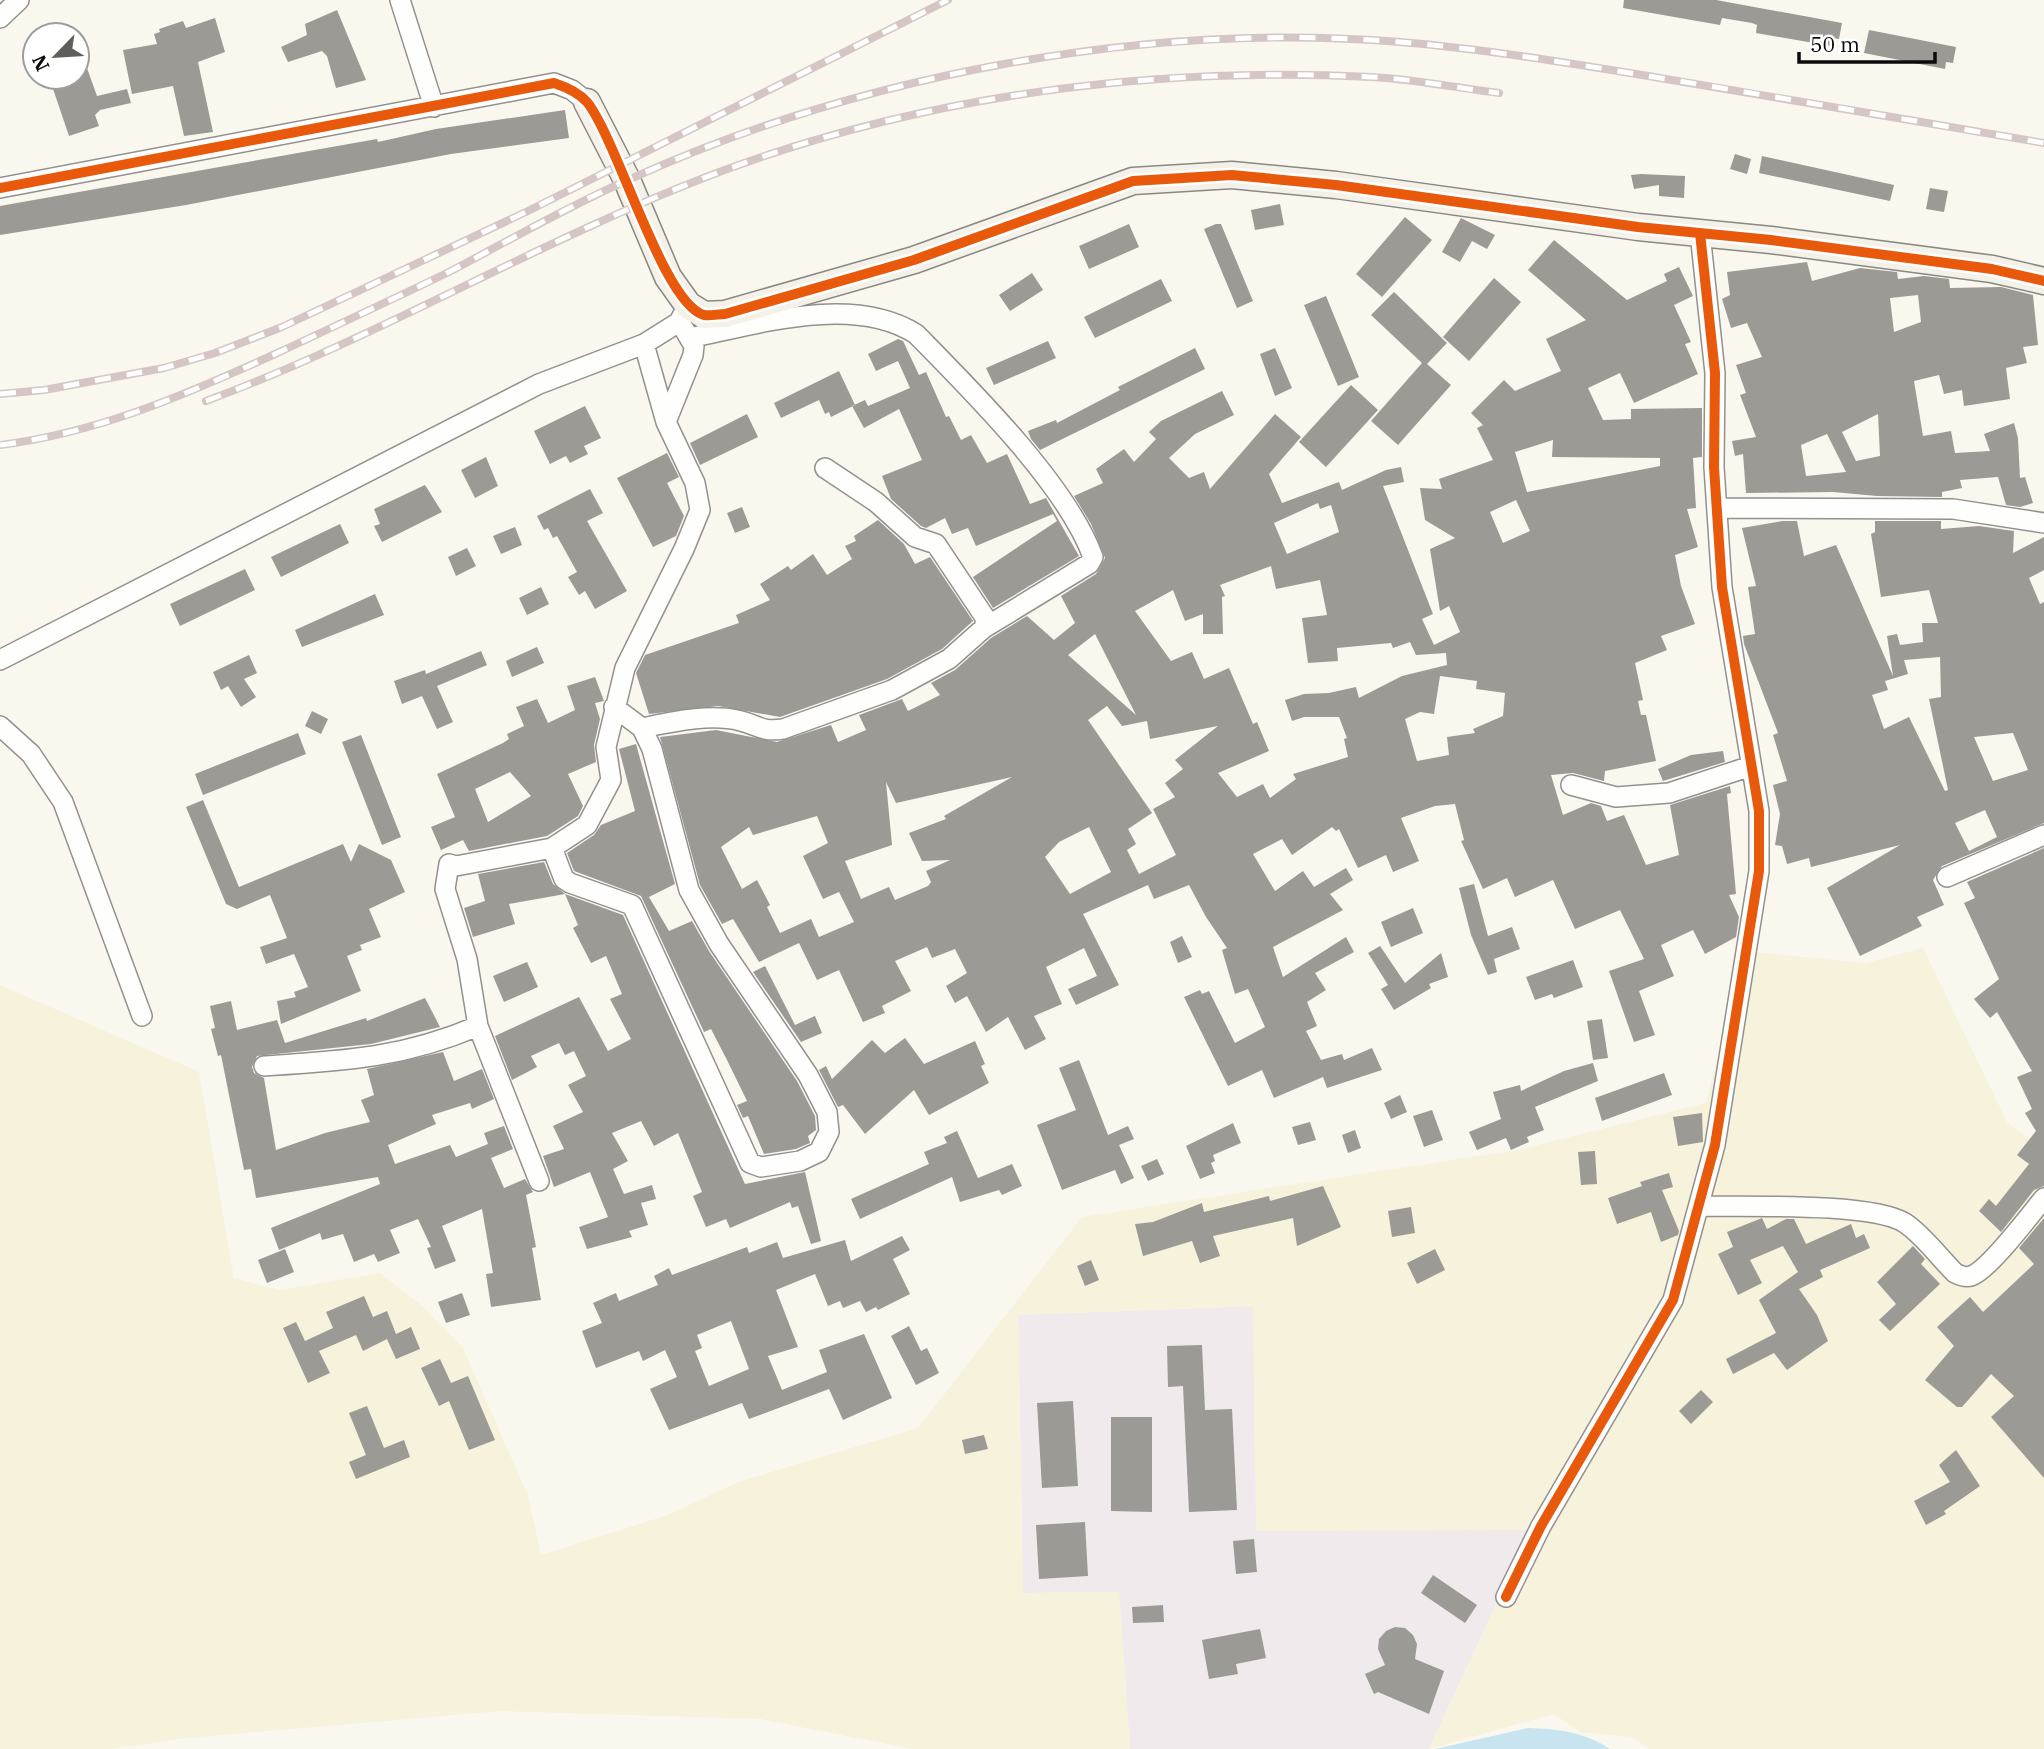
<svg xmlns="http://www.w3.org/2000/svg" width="2044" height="1749" font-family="'IBM Plex Serif',serif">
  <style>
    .industrial { fill: #f0eaec }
    .farmland { fill: #f6f2dc }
    .water { fill: #c8e4f1 }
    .building { fill: #9c9a95; fill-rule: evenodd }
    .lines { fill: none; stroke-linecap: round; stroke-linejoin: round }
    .street-casing { stroke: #93918e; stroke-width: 22 }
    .secondary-casing { stroke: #898884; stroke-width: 29 }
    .street { stroke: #fefefd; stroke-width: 19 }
    .secondary { stroke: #f4f2e8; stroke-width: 26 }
    .rail-casing { stroke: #d5c6c5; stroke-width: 8 }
    .rail { stroke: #fff; stroke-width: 5; stroke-dasharray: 16; stroke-linecap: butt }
    .cycleway-casing { stroke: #fff; stroke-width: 15 }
    .cycleway { stroke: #e8590c; stroke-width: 10 }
  </style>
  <rect width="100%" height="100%" fill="#faf7ef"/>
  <!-- industrial -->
  <path class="industrial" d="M1254,1306L1257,1531L1531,1529L1429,1749H1130L1119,1592L1023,1593L1018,1315Z"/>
  <!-- farmland -->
  <path class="farmland" d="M1923,948L2007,1122L2044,1149V1749H1649L1631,1737L1580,1732L1554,1714L1429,1749L1531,1530L1256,1531L1253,1306L1018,1315L1023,1593L1119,1592L1130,1749H912L761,1719L501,1711L187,1738L112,1749H0V985L199,1072L234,1278L279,1290L380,1273L421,1305L463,1348L528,1496L541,1555L668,1515L738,1482L918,1428L1082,1217L1518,1150L1706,1103L1743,951L1866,963Z"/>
  <!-- water -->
  <path class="water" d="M1528,1728C1559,1729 1584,1732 1610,1749H1435Z"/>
  <!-- building -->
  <path class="building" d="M1624,0H1716L1842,23L1839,39L1832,38L1831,46L1756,33L1757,25L1752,23L1722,18L1720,25L1623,8Z
    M337,10L366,80L336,88L327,56L322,51L288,62L281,47L307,35L305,24Z
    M215,18L225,52L198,62L213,132L184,136L173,86L132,94L123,50L157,44L154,34L160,32L159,29L183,21L186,28Z
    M1869,30L1956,47L1953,63L1946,62L1945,69L1864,53Z
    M79,46L97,96L127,89L131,103L100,110L95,115L99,126L69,136L49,77H77Z
    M565,110L569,138L451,154L186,205L0,235V206L377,139L378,142L436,129Z
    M1735,154L1751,159L1747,174L1730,169Z
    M1762,156L1894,185L1890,201L1759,173Z
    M1641,174L1685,176L1684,198L1659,196V185L1634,189L1631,175Z
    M1930,188L1948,191L1944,212L1926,209Z
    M1280,204L1284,225L1255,230L1251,210Z
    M1405,217L1432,240L1382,297L1356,274Z
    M1461,218L1495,235L1487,249L1472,241L1460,262L1442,252Z
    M1129,224L1139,247L1089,269L1079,246Z
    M1216,224H1221L1253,301L1237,308L1204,229Z
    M1554,240L1627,300L1667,281L1664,274L1679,267L1693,296L1674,305L1691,342L1685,344L1698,374L1634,403L1620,373L1588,388L1603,420L1631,419V409L1702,408V457L1693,458L1696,508L1687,509L1698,547L1675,555L1681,586L1695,624L1661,636L1667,650L1635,663L1643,700L1638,701L1641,715H1646L1656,761L1605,771L1604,781L1573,773L1551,775L1563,815L1591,803L1601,806L1607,821L1624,815L1646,865L1679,855L1670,805L1730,786L1731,793L1727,794L1736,894L1729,895L1739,917L1736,937L1705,954L1693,930L1661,945L1674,976L1639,991L1655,1035L1634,1042L1609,971L1644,959L1620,910L1575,929L1553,880L1515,897L1507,878L1483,889L1461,841L1464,840L1455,804L1435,806L1401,818L1419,861L1393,872L1386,855L1358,868L1339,829L1336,831L1332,827L1292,855L1282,839L1253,854L1275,891L1303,871L1314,887L1346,868L1353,880L1330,894L1343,910L1273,947L1283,977L1346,937L1354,952L1315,973L1326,990L1307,1002L1317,1026L1306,1031L1321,1060L1342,1054L1344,1060L1372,1048L1382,1070L1327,1088L1323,1077L1274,1098L1262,1070L1228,1086L1184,997L1200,990L1202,994L1209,991L1235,1043L1265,1027L1248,989L1235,994L1222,950L1227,948L1206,917L1189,885L1154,899L1148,885L1083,914L1119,985L1076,1005L1068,989L1097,976L1084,948L1046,967L1062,1004L1034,1016L1046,1039L1025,1050L1008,1017L986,1032L967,996L955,1003L946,986L967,973L955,949L932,958L927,947L895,961L911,991L882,1006L885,1013L863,1022L839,970L817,980L799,943L759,962L733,919L722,924L700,885L660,737L716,730L777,742L831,725L838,742L866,730L859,715L902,699L908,711L940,695L931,683L955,670L991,638L1027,616L1054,640L1075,623L1061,596L1096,574L1105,558L1091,524L1074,496L1103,483L1096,469L1124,449L1134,462L1156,439L1149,432L1161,421L1222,391L1234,415L1195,434L1169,458L1189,478L1204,472L1210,489L1275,414L1301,437L1269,474L1282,503L1339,482L1342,490L1386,470L1401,467L1404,482L1383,486L1433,614L1422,619L1434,645L1460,632L1449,606L1440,611L1430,549L1455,538L1425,520L1420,488L1442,489L1439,479L1493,460L1477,428L1483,425L1471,413L1504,380L1515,391L1561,371L1546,339L1586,320L1528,270ZM1553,440L1552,457L1660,458V466L1527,492L1515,452ZM1516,500L1530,531L1503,543L1490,512ZM1318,503L1320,509L1331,505L1339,532L1287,554L1274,523ZM1271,566L1276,589L1320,580L1327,615L1302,618L1308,663L1338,661L1337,648L1391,643L1393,648L1410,642L1416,655L1446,653L1447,665L1402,676L1359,698L1356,687L1329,693L1304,694L1285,700L1292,721L1304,717H1339L1347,738L1344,739L1348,757L1293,774L1296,779L1270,798L1263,784L1237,797L1218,773L1269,751L1257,722L1253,724L1229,668L1204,679L1192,652L1171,661L1135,611L1173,590L1185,621L1203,614V634H1223L1222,597L1225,596L1220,585ZM1095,634L1136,715L1068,655ZM1440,676L1477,681L1476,689L1505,693L1503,716L1473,729L1475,733L1447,737L1449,755L1417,761L1405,719L1420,712L1434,714ZM1107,706L1122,726L1147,721L1150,739L1218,726L1175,760L1183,769L1165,783L1175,797L1153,809L1176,855L1139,874L1127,850L1136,844L1128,829L1152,813L1088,720ZM1012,777L944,816L946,819L909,833L922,861L950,860L926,871L931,882L928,886L895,900L889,887L861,899L845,861L892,845L886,782L896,803ZM817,816L828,843L803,856L823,899L839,892L854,922L819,937L811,919L780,933L767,907L770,905L757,880L742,889L721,847L749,827L753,835ZM1089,827L1111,872L1070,894L1045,857L1059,842Z
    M1807,262L1812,281L1860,268L1897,272L1898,279L1924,276L1949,279L1950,288L2001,287L2033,295L2038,345L2023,347L2027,363L2006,368L2010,399L1964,406L1962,390L1944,394L1939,375L1914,381L1923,436L1951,431L1955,453L1990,451L1984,434L2014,423L2018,438L2020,478L2025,477L2033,503L2020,507L2006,505L1998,477L1960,480L1962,488L1942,492V497L1877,496L1833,492L1746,493L1743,454L1735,456L1732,441L1756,437L1740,395L1746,393L1736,365L1762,357L1747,323L1731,328L1722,299L1730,295L1727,272ZM1918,295L1921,322L1894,332L1890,298ZM1878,414L1880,456L1856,461L1842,432ZM1827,434L1846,472L1806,476L1801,445Z
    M1032,273L1043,290L1010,311L999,295Z
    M1494,278L1521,302L1469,361L1443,337Z
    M1161,279L1172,301L1095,338L1084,317Z
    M1394,292L1447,343L1427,364L1451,385L1398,445L1371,421L1422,363L1371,315Z
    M1326,296L1359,377L1338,386L1304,305Z
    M898,339L903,341L919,375L926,372L946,417L949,416L961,440L971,435L987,463L1007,454L1030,504L1046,498L1079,556L993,608L973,577L1057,521L1053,514L976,546L968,528L952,534L945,518L926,528L921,526L891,499L882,476L922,460L899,409L864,428L852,406L865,400L868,406L910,388L898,361L876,371L868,354Z
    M1048,341L1056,358L994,385L986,368Z
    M1195,348L1205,369L1040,450L1031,439L1028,431L1056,420L1057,423L1120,390L1118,387Z
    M1275,348L1292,388L1275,396L1260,354Z
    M839,371L855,405L831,417L829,412L825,414L819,400L781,418L774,403Z
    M1351,385L1378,410L1326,467L1299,442Z
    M585,406L601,438L584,446L588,454L570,463L566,456L550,464L534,431Z
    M747,414L758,437L700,465L690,443Z
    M667,453L679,477L667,483L684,516L676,536L653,547L617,478Z
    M486,457L498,486L475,498L461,470Z
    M425,485L442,512L382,542L374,526L380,524L374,509Z
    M590,489L603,513L587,521L627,591L595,609L585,591L579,595L568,577L577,572L557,536L553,538L548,528L544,530L537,516Z
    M742,507L750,527L735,533L727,513Z
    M878,520L904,544L915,564L930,557L973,621L942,649L887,679L780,717L718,706L649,714L636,673L645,655L739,623L736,615L770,600L760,584L788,566L791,570L813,554L827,575L852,559L845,546L856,541L854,536Z
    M1783,521H1797L1804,556L1836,545L1893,676L1887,636L1897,634L1900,645L1923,642L1922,623H1938L1929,590L1881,597L1871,534L1875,532V521H1941V529L1979,526L2014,531L2013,553L2044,537V570L2029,578L2040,604L2044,602V823L1942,866L1933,880L1944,905L1917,917L1922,926L1860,956L1827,888L1900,845L1811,867L1809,858L1787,864L1782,846L1775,845L1780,814L1773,785L1787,781L1773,735L1778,733L1744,644L1743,636L1755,634L1748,587L1756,586L1742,528ZM1940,657L1941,697L1929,699L1948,790L1945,791L1909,717L1884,729L1872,695L1888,690L1885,681L1908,674L1904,660ZM2013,733L2028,770L1993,781L1974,737ZM1985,810L1997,837L1969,851L1955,823Z
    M340,524L349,543L281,577L271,557Z
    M515,527L522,545L501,554L493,536Z
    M467,548L476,566L456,576L448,557Z
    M245,569L255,590L180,626L170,604Z
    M541,587L549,604L527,615L519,598Z
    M375,594L384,615L302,647L295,630Z
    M537,647L544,663L512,677L506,661Z
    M481,651L487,665L437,686L453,722L437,729L422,696L402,704L394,681L425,670L426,674Z
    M249,655L257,673L244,679L256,697L241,707L228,686L221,690L213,672Z
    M595,677L604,701L595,703L600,719L594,745L596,762L568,774L583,806L578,816L547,836L469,851L463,840L441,850L431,827L455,817L437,774L503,743L509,739L507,734L524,726L516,707L537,699L548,723L575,710L567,686ZM510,772L531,796L488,822L475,789Z
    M312,711L328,719L321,734L305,726Z
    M298,733L306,754L203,795L195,774Z
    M361,735L401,837L382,845L342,742Z
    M636,744L675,884L649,897L669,931L692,921L709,951L797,1081L815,1116L816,1130L808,1136L810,1143L796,1149L764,1154L748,1116L743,1118L737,1105L747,1101L727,1060L711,1029L704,1032L641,896L574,871L567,853L594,835L601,825L635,811L619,749Z
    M1723,751L1725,762L1663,781L1658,769L1691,755Z
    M203,800L239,887L343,844L351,862L359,844L391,860L405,892L369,909L381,937L360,945L362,950L347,956L361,991L281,1024L277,1001L296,997L294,992L308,987L294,954L266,964L260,947L287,938L270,895L237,909L226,904L186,807Z
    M2044,848V1186L2034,1190L2001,1232L1979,1211L1989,1199L1996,1206L2029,1164L2017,1155L2036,1131L2025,1113L2032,1109L2017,1077L2032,1071L1997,1012L1990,1018L1974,999L1999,979L1964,903L1975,898L1967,882Z
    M544,862L553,884L565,894L509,904L515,924L473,937L464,908L485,901L478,874Z
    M1474,884L1488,936L1512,927L1520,949L1494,959L1497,972L1488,975L1471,935L1459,888Z
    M565,894L623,915L745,1184L805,1172L821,1241L811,1244L798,1206L792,1208L790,1202L730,1228L726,1219L706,1227L693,1196L702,1192L678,1133L654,1146L641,1121L612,1133L628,1161L613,1169L624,1194L652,1185L656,1199L641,1203L648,1225L629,1231L632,1237L587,1249L579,1227L608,1217L590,1172L554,1187L543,1156L564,1149L553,1126L583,1112L568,1085L586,1076L574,1051L565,1055L559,1043L531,1056L537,1067L512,1080L495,1036L579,997L608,1051L631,1039L610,999L622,994L606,956L591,963L573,928L578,925Z
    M1413,908L1423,933L1391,947L1381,922Z
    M1182,936L1192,957L1178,963L1170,942Z
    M1380,946L1405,983L1441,953L1448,977L1429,984L1431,988L1394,1010L1381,989L1388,985L1368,953Z
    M1573,960L1583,987L1554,998L1552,994L1535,1000L1526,977Z
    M527,962L538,987L504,1002L493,976Z
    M765,966L795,1025L815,1016L822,1033L801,1042L753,972Z
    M425,998L440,1027L371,1044L257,1056L252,1067L254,1073L264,1078L276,1150L325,1133L370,1122L361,1100L374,1095L367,1069L443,1052L454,1081L482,1069L494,1099L472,1109L470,1103L432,1115L436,1124L388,1145L395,1164L450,1145L456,1157L488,1144L484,1133L504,1126L513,1149L491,1158L504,1188L525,1179L533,1192L526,1195L536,1247L532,1248L541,1300L491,1307L486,1274L493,1273L482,1209L442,1226L456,1261L435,1269L427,1248L431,1247L418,1219L390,1230L400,1253L378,1262L374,1254L354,1262L343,1234L322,1240L320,1233L279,1250L271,1228L380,1184L378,1177L256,1198L251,1169L244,1170L221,1055L218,1056L211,1029L215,1028L210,1006L231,1001L237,1030L277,1020L285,1043L366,1018L367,1021Z
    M1602,1019L1608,1058L1593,1060L1587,1021Z
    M905,1038L924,1064L975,1041L985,1064L981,1066L989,1083L929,1115L914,1090L865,1134L843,1105L838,1107L819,1070L826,1066L832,1079L872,1040L885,1053Z
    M1079,1060L1108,1135L1128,1126L1134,1139L1119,1145L1134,1178L1121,1184L1115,1170L1062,1190L1037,1125L1076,1110L1059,1068Z
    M1593,1063L1598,1081L1535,1107L1544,1130L1527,1137L1529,1142L1511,1150L1506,1138L1477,1150L1469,1132L1501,1119L1493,1092L1520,1085L1521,1091L1564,1071Z
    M1664,1073L1672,1095L1602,1121L1595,1098Z
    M1400,1095L1407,1112L1391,1119L1384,1103Z
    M1432,1110L1443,1140L1424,1147L1413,1116Z
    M1702,1113L1703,1142L1678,1146L1673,1117Z
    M1310,1122L1316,1140L1298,1145L1292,1127Z
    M1233,1123L1241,1143L1213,1155L1215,1161L1211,1163L1215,1173L1200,1179L1186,1146Z
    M1355,1130L1361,1148L1348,1153L1342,1135Z
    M957,1131L978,1178L1012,1164L1022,1186L1002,1195L999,1190L960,1202L952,1177L860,1219L851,1199L929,1164L924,1152L947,1143L944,1137Z
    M1595,1151L1597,1184L1581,1185L1578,1152Z
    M1157,1159L1164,1174L1148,1181L1141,1166Z
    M1669,1173L1673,1187L1662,1190L1679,1231L1678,1235L1661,1242L1651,1212L1617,1224L1608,1198L1642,1186L1640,1182Z
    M1323,1186L1341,1227L1297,1246L1293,1218L1213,1236L1220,1256L1200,1263L1192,1241L1143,1256L1135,1224L1153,1222L1202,1203L1204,1212L1269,1196L1270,1201Z
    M1411,1207L1415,1233L1392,1237L1388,1211Z
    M1762,1218L1767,1229L1786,1219H1794L1806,1244L1851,1224L1856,1238L1864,1234L1870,1248L1820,1270L1823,1277L1799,1289L1817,1315L1828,1341L1787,1370L1774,1353L1733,1374L1726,1359L1776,1333L1759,1300L1798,1272L1783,1246L1750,1260L1762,1283L1738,1295L1718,1254L1733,1247L1727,1232Z
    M2044,1218V1478L1991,1417L2014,1396L1991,1374L1962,1407H1957L1925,1380L1954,1346L1937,1327L1970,1297L1983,1312L2034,1264L2019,1248Z
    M902,1236L910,1250L893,1259L910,1294L878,1310L876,1307L866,1312L860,1301L843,1308L840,1301L828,1306L815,1274L776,1290L798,1347L768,1356L782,1390L827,1372L819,1350L864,1334L892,1398L843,1420L829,1389L749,1419L742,1403L669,1430L650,1389L677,1377L665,1350L643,1361L639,1351L596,1368L582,1331L602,1323L593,1303L616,1293L619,1301L658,1285L654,1276L669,1268L672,1275L747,1247L749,1253L777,1242L783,1258L845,1240L851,1261ZM731,1321L749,1369L709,1386L695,1351L702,1348L697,1335Z
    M1913,1246L1925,1259L1921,1264L1940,1284L1890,1331L1879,1320L1896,1304L1877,1282Z
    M285,1249L294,1272L267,1283L258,1260Z
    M1435,1249L1445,1270L1417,1284L1407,1263Z
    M1091,1260L1099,1280L1085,1286L1077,1266Z
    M462,1293L470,1315L446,1323L438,1302Z
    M364,1296L373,1317L387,1311L396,1334L411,1327L420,1349L396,1359L387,1339L363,1351L356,1335L319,1351L330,1373L308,1383L283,1328L296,1322L305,1341L333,1328L326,1312Z
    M909,1326L921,1351L927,1348L939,1373L916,1385L891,1336Z
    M1202,1345L1205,1410L1232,1409L1237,1510L1189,1512L1183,1386L1168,1387L1167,1346Z
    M440,1359L451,1383L468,1376L495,1440L469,1450L449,1401L439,1406L421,1368Z
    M1701,1390L1713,1402L1691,1424L1679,1411Z
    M1073,1401L1078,1486L1042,1488L1037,1403Z
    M367,1406L384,1448L404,1440L410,1457L356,1479L349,1462L366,1455L349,1413Z
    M1111,1417H1152V1512L1111,1511Z
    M984,1435L988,1449L965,1454L962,1440Z
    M1956,1450L1980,1486L1944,1511L1946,1514L1926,1525L1914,1501L1950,1482L1939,1465Z
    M1085,1522L1088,1576L1039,1579L1036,1525Z
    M1254,1539L1257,1572L1236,1574L1233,1541Z
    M1433,1575L1477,1605L1465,1623L1421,1593Z
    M1163,1605L1164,1622L1133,1623L1132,1607Z
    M1395,1627L1405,1628L1413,1635L1417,1644L1415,1659L1444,1671L1429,1714L1378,1692L1374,1694L1365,1674L1385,1665L1378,1649L1379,1639L1386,1631Z
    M1260,1629L1266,1658L1236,1664L1238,1674L1209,1679L1202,1640Z"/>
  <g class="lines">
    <!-- street casing -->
    <g class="street-casing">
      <path id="street" d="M400,0L434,107
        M0,18L19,0
        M0,188L554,83L572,90L587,102
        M666,422L693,355L694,346L684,329
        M825,468L876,502L915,537L936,544L986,619L984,628
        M1718,508L1953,509L2044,523
        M0,660L539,384L644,344L679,322L688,305
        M0,726L31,754L63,802L142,1016
        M642,728C672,722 710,713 741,721C760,726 761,732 783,729L892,690L949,659L984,628L1089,564L1093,557C1067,485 971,390 916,334C853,294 758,324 690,338
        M1571,785L1616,797L1669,793L1751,766
        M552,848L564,879L570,883L632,905L750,1163L761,1167L800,1161L819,1152L829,1132L827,1112L808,1075L719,944L689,890L652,749L642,728L614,707
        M1947,877L2044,835
        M264,1066C344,1061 403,1058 478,1026
        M539,1181L478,1026L467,959L445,889L449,864L456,866L552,848L587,825L611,780L606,747L625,668L684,549L700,510L695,483L666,422L644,344
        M1700,1206C1744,1207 1872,1202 1905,1223C1923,1235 1939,1257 1955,1273C1959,1275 1965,1278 1971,1276C1989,1270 2030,1215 2044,1198
        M1506,1597L1541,1526L1673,1300L1715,1145L1759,871V811L1722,587L1714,467L1715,373L1700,233"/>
    </g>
    <!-- secondary casing -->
    <g class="secondary-casing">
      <path id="secondary" d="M587,102L627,180L668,277L688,305L704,315L725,314L914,260L1133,181L1232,175L1336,185L1638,227L1771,240L1992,269L2044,281"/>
    </g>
    <!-- street -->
    <use href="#street" class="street"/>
    <!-- secondary -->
    <use href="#secondary" class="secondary"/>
    <!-- rail casing -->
    <g class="rail-casing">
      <path id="rail" d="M0,394L44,390L164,368L215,353L282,327L528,211L948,0
        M206,401C382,336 545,237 722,171C927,95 1153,66 1371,77C1414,79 1457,88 1499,93
        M0,445C97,433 185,395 273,355C331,328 389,301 447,273C507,242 566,207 628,180C859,75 1146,21 1400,42C1485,49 1569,63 1654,77C1784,98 1914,121 2044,143"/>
    </g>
    <!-- rail -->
    <use href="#rail" class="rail"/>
    <!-- cycleway casing -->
    <g class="cycleway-casing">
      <path id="cycleway" d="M0,188L554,83C566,87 578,92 587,102C618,141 663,304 704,315C710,316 719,314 725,314L914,260L1133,181L1232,175L1336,185L1638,227L1771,240L1992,269L2044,281
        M1506,1597L1541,1526L1673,1300L1715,1145L1759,871V811L1722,587L1714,467L1715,373L1700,233"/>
    </g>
    <!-- cycleway -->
    <use href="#cycleway" class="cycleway"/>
  </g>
  <!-- north arrow -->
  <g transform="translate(56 56) rotate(245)"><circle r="33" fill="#ffffff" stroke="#9d9d9d" stroke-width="2"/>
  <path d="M0-5L12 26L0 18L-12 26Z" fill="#5f5e5b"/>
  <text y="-10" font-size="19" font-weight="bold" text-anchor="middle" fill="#0b0b0b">N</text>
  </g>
  <!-- scale -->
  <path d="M1799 52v10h136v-10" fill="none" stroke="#0b0b0b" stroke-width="3.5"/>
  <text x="1810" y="52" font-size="21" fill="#0b0b0b" stroke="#ffffff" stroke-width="5" paint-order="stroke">50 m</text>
</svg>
